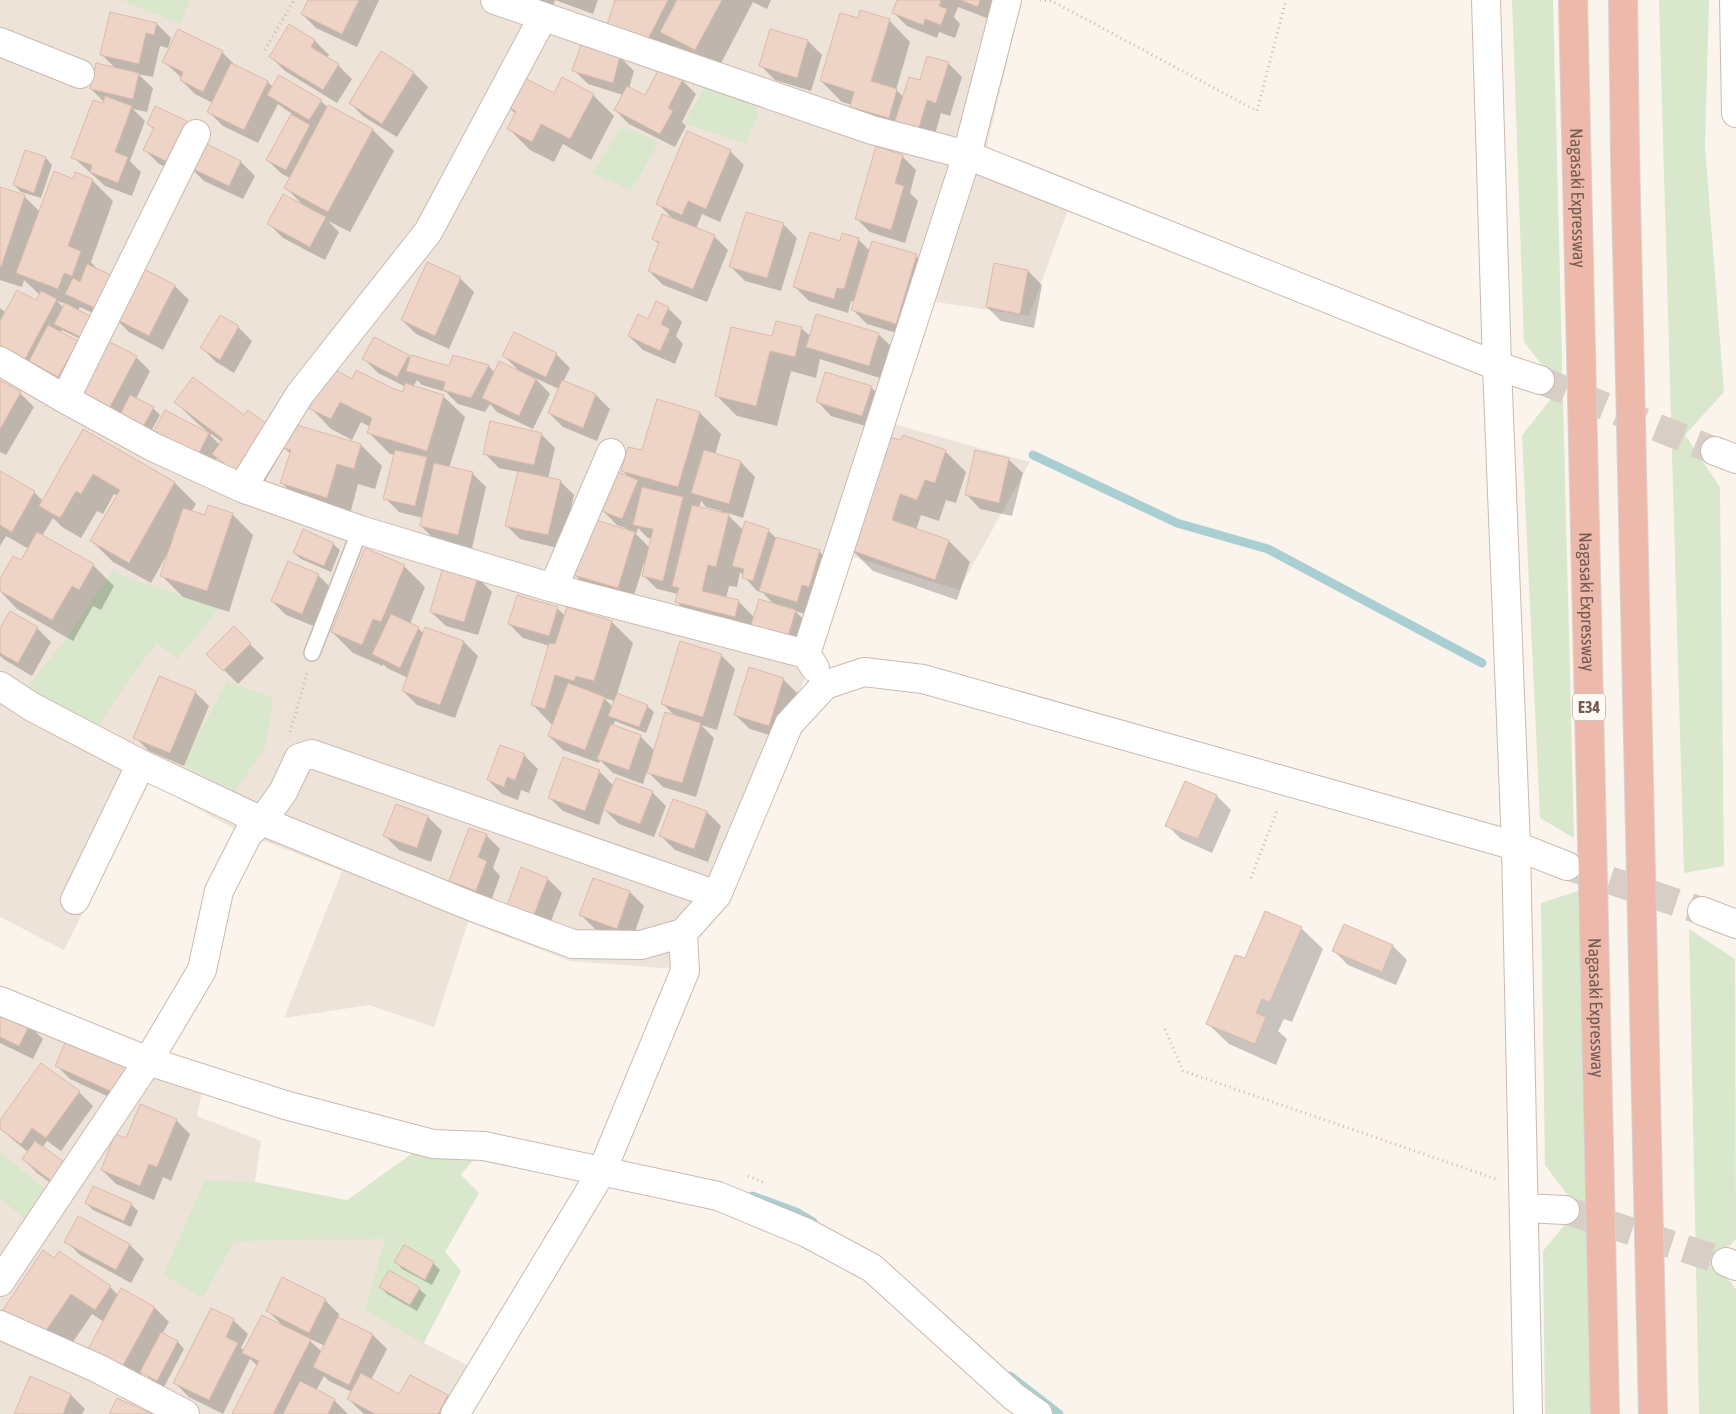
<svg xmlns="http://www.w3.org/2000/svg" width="1736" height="1414" font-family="'Asap Condensed',sans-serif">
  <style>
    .residential { fill: #eee3d9 }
    .green { fill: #d9e7cc }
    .shadow { fill: #0003; fill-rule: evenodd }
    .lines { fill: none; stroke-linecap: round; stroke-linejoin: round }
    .stream { stroke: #aacfd3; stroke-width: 9 }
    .building { fill: #edd4c7; stroke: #ddbaaa }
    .minor-tunnel { stroke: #d9cec6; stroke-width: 28; stroke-dasharray: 28 14; stroke-linecap: butt }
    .service-casing { stroke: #cabab0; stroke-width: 18 }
    .minor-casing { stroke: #cabab0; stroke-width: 30 }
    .tertiary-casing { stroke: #cabab0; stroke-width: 30 }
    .motorway-casing { stroke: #d8d1cf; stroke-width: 30 }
    .path { stroke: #d2b7aa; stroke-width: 3; stroke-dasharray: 1 4; stroke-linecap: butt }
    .service { stroke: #fff; stroke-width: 15 }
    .minor { stroke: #fff; stroke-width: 28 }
    .tertiary { stroke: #fff; stroke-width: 28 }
    .motorway { stroke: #edb9ab; stroke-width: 28 }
    .labels { text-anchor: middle; stroke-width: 4; stroke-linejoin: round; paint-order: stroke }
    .shield { fill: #fdf9f3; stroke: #9d8b82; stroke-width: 1 }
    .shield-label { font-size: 16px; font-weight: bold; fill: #745c52 }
    .street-label { font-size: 18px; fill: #745c52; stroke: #fdf9f3 }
  </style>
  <rect width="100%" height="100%" fill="#fbf4ec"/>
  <!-- residential -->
  <path class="residential" d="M0,0H1022L986,150L1068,210L1029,316L929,301L890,423L1030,462L959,590L847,555L820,645L674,969L570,961L468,922L434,1027L369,1005L284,1018L342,871L240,832L149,782L64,950L0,917Z
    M0,1009L203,1087L197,1116L261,1141L255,1182L234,1241L479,1193L445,1252L461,1271L424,1343L471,1367L464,1414H0Z"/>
  <!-- green -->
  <path class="green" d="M122,0H190L180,24Z
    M1512,0H1553L1574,838L1540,818L1522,435L1560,388L1524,342Z
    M1659,0H1709L1705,146L1724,392L1685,435L1720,487L1724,866L1684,873Z
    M707,83L755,97L758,115L746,144L684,124Z
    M622,127L659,142L631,190L592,173Z
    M113,570L131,579L219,608L178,659L157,643L133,674L99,725L26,689L65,640Z
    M227,681L273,697L266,746L235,791L183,765Z
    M1581,890L1592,1414H1545L1543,1251L1578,1209L1545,1165L1541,903Z
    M1689,929L1735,959L1736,1239L1714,1262L1736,1289V1414H1699Z
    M417,1150L477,1155L461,1175L479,1193L445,1252L461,1271L423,1343L365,1310L385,1239L234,1241L203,1298L163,1275L205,1180L255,1182L347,1200Z
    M0,1152L51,1194L31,1224L0,1198Z"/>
  <!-- shadow -->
  <path class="shadow" d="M309,0H379L357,47L316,28L302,14Z
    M495,0H598L593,14L555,0L548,21Z
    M613,0H771L767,9L753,2L717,71L683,53L676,46L669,59L629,46L616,2Z
    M898,0H1000L992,20L958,7L954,17L960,24L955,38L939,32L937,38L907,26L893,12Z
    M858,20H889L910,42L896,90L904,97L921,82L948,63L962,77L950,116L941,113L932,145L872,127L851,106L852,105L842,102L821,81Z
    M157,24L171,38L168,48L160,46L153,77L138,74L153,88L147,112L133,109L145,121L130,161L141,172L132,196L105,186L73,157L104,102L91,89L116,69L102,55Z
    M290,26L315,41L329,55L327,58L338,65L352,79L337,103L285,71L271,57Z
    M771,31L808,41L822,55L811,91L775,80L761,66Z
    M222,52L236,66L268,82L273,87L321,101L328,108L373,130L394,151L350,232L328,221L339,232L325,260L283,238L269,224L303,205L285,187L290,178L282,174L267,160L292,114L278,104L258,143L223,126L209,112L213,103L195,94L181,80L182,78L164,62Z
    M620,57L634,71L629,88L646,96L682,80L696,94L682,122L686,126L675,147L629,124L615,110L623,95L588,84L574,70Z
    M414,73L428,87L397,137L364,117L350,103Z
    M554,95H593L614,116L591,160L563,144L554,162L530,150L509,129L516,114L507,106Z
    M186,122L200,137L182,175L159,164L145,150L154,130L148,123Z
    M26,151L46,158L52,165L41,198L21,192L14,185Z
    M730,151L744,165L720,222L702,214L696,229L714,236L728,250L707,302L663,285L649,271L660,245L653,239L674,220L657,203Z
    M902,156L916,170L910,193L918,201L905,243L870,232L856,218Z
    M241,162L255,176L243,199L204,181L190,167Z
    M73,180H92L113,201L91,262L99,271L112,277L141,269L175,286L189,300L163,350L129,332L114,317L112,322L80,307L78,311L92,345L62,330L60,333L77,342L91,356L73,390L0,349V308L6,313L36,301L40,295L24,280L22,287L0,280V188L24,196L40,212ZM57,301L66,304L64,308Z
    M783,224L797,238L781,291L745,281L731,267Z
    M858,239L870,251L916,256L930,270L910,337L867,324L853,310L855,302L851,301L848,313L809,301L795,287Z
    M995,265L1028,271L1042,285L1034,328L1001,321L987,307Z
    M460,278L474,292L449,349L416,334L402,320Z
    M668,308L682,322L676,336L683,344L675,364L643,350L629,336L648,320Z
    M238,327L252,341L234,373L216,362L202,348Z
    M801,328L811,337L878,334L893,348L883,379L820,359L816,378L791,371L777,426L737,416L716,395L773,338Z
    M556,354L570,368L563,382L596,395L610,409L597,441L563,427L549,413L559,389L535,378L550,394L533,429L497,412L490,404L485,412L458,404L446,392L422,385L417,380L413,387L443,396L465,417L449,468L472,473L486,487L472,548L435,540L421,526L423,518L399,512L385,498L395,455L390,454L369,433L370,427L361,422L352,440L331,429L310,407L353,380L404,393L406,387L378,373L364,359L408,356L411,359L450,368L454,356L489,366L495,373L519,371L504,356Z
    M136,357L150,371L136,399L153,408L160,415L150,433L91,403L77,389Z
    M0,382L20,393L34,407L6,455L0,452Z
    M871,387L885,401L876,429L831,416L817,401Z
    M175,402L244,417L265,424L361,445L382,466L375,489L358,484L349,518L303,504L282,483L291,454L284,448L258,493L234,475L217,458L212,468L169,446L209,433L197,423ZM211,434L222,442L220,445L210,435Z
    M700,413L721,434L715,455L741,462L755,477L743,518L725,512L744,531L768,530L777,539L819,551L833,565L811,616L795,611L809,625L802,649L698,623L677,602L678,594L657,589L643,575L646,564L644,563L632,602L589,589L575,575L625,530L626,528L617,525L603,511L630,479L622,470L642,452ZM701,501L706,507L721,511V514L699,508ZM638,528L648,538L652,539L650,548L636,534ZM740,572L757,591L763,593L775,605L755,618L738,601L726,598L729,586L737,587Z
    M83,430L175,483L196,504L191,512L205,516L232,514L253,535L229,612L183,597L162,576L169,551L151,583L113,562L92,541L118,496L114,494L103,514L97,511L81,538L62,527L53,518L42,536L93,565L114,586L101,610L93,606L73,641L17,609L0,591V581L21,562L29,549L6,536L0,546V472L34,492L43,501Z
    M541,434L555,448L548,479L560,481L574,495L562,549L520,539L506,525L519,472L499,468L485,454Z
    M890,438L945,451L966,472L956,503L946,500L939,521L921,515L916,530L949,541L970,562L957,600L873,571L852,550Z
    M1008,459L1023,473L1012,516L980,509L966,494Z
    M333,544L340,550L331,572L301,559L294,553Z
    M404,566L425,587L410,624L418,628L424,634L464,642L478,656L455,718L417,705L403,691L408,678L387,668L383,664V666L353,653L332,632Z
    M318,575L332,589L316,627L286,615L272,601Z
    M478,578L492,592L478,635L446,626L431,612Z
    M557,608L565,616L568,608L612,622L633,643L617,694L647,706L654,712L646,733L615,721L613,726L641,737L655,751L676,717L663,704L721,655L735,669L717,730L701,725L714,738L696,797L663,787L647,771L643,784L613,773L600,760L599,763L563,750L549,736L553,726L532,704L550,646L523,638L509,624ZM604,698L615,701L613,707Z
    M37,628L51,642L32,676L5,660L0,656V630Z
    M234,628L264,658L238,684L208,654Z
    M783,679L797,693L783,739L750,729L735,715Z
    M195,692L209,706L184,766L149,751L135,737Z
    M524,755L538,769L529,793L521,790L518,800L502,794L488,780Z
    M599,771L614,786L652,792L666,806L654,837L619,824L604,809L599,825L563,811L549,797Z
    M1217,796L1231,810L1212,853L1181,839L1167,825Z
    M674,801L707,812L721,826L708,862L675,850L661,836Z
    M396,806L428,817L442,831L431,862L399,850L385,836Z
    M486,835L500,849L493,868L500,876L490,904L465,895L451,880Z
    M548,879L562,893L548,929L523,919Z
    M594,879L630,892L644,906L631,942L595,929L581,915Z
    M1301,928L1323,949L1292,1022L1284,1019L1278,1031L1287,1039L1276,1065L1229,1044L1207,1023L1245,960Z
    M1393,946L1407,960L1396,985L1348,965L1334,951Z
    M0,1011L29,1025L43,1039L33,1059L0,1043Z
    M68,1039L131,1107L70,1079L56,1065Z
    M42,1065L79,1092L93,1106L61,1151L47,1141L42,1148L71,1198L37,1173L23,1159L28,1152L12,1139L0,1128V1122Z
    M176,1120L190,1134L171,1181L163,1177L154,1200L116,1184L102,1170L127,1140Z
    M86,1203L131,1204L138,1211L131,1227L93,1210Z
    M79,1218L130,1245L144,1259L131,1283L80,1255L66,1241Z
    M404,1247L433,1263L440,1270L432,1285L402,1269L396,1262Z
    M54,1260L110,1287L118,1295L155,1308L169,1322L162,1334L178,1342L184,1349L164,1387L149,1378L142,1371L137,1380L103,1362L104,1322L92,1314L62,1358L24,1332Z
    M283,1279L325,1300L339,1314L338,1318L373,1335L387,1349L371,1380L400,1396L411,1376L448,1396L465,1414H364L348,1399L352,1392L329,1381L324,1376L316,1391L334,1400L348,1414H234L258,1366L250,1359L223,1414L189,1397L175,1383L212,1309L233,1320L248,1334L241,1348L245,1351L283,1326L267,1310ZM308,1338L325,1346L322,1352L308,1339Z
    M381,1287L419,1289L426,1295L417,1311L387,1294Z
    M71,1395L85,1409L82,1414H15Z"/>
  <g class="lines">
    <!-- stream -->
    <path class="stream" d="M1033,455L1177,523L1268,549L1482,663
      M752,1196L796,1212L813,1222
      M1010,1376L1059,1414"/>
  </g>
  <!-- building -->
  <path class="building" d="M308,0H359L342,34L301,14Z
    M615,0H668L648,39L607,25Z
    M677,0H722L695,50L660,32Z
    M897,0H941L939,6L947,9L941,25L925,19L923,25L892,13Z
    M960,0H980L978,7Z
    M860,10L890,19L871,81L897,89L889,118L850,107L854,92L820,81L840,13L858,18Z
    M110,12L157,23L154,35L146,33L139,64L100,55Z
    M289,24L315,40L311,47L339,64L323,90L269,57Z
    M178,29L223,51L203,92L180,80L183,72L162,62Z
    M770,29L808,40L797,78L759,66Z
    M581,44L620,56L613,83L572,71Z
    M381,51L414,72L382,124L349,103Z
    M927,56L949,62L936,103L927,100L918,131L894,124L909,77L920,80Z
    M96,63L139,73L133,99L90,89Z
    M231,63L268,81L244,130L207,112Z
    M660,67L683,79L668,108L673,111L660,134L614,110L627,86L645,95Z
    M279,75L322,100L309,120L267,95Z
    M521,76L554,93L562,77L594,94L570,139L541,124L532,142L507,129L516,111L505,106Z
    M105,96L132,106L115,152L128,157L118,183L90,172L92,165L71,158L93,100L103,103Z
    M328,105L373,129L328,212L284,188Z
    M155,106L187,121L168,162L143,150L154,128L147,124Z
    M291,114L310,125L286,170L266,160Z
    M687,131L731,150L706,209L688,201L682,215L656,204Z
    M201,141L241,161L229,186L189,167Z
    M876,146L903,155L895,183L904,186L891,230L855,219Z
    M25,150L46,157L34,193L13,185Z
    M54,171L73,179L75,172L93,179L68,246L81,251L72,276L64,273L58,289L16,273Z
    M0,187L25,195L1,267L0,266Z
    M283,194L326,217L310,247L267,224Z
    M746,212L784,223L767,278L729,267Z
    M662,214L715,235L693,289L648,271L659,242L652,239Z
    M810,232L840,241L842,233L859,238L844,289L837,288L834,299L793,287Z
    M872,241L917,254L896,324L851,310Z
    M427,262L461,277L435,336L401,320Z
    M994,263L1028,270L1020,314L986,307Z
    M87,264L113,276L97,309L65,294L73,278L80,282Z
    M140,267L175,285L149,336L114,318Z
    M17,290L36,300L41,291L57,299L25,359L0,346V321Z
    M656,301L669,307L661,324L670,329L660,351L628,336L638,314L648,319Z
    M65,303L96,319L85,339L54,324Z
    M816,314L879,333L869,366L806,347Z
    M220,315L239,326L220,360L200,348Z
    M776,321L802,327L795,357L770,351L756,406L715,396L731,327L772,336Z
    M48,325L78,341L58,377L29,361Z
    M514,332L557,353L546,377L502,356Z
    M374,337L409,355L397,377L362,359Z
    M102,338L137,356L110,407L75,389Z
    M411,355L449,366L453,355L489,365L471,398L443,390L445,382L406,371Z
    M499,361L536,379L519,416L482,398Z
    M330,367L352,379L356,370L392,388L403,392L405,383L444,395L427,451L367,433L372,418L340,402L331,419L308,408Z
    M825,372L872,386L862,416L816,402Z
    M193,377L244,415L248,410L266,423L236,473L212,454L223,439L174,402Z
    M0,380L21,392L0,429Z
    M562,380L596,394L583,428L548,413Z
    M130,395L154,407L143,427L120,415Z
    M657,399L700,412L678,487L621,471L628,447L642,450Z
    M165,410L209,433L198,455L153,432Z
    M490,421L542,433L534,465L483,454Z
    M290,423L361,444L354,469L337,464L327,498L280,483L291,450L283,448Z
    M83,429L175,482L129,563L90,541L120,490L93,474L81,494L76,491L60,518L39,506Z
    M903,435L946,450L935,483L925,480L917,500L900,494L892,520L949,540L935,580L851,550L889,437L901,440Z
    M395,450L427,457L415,506L383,499Z
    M704,450L741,461L729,504L691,493Z
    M975,450L1009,458L999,503L965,495Z
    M434,463L473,472L458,535L420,526Z
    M0,471L35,491L12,532L0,525Z
    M518,471L561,480L548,535L505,526Z
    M618,472L638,480L622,519L602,511Z
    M642,487L683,497L663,581L642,576L653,529L633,525Z
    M208,505L233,513L207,591L160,576L183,508L205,515Z
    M692,505L729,514L716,567L708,565L702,591L739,600L735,617L675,602L679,588L672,586Z
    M590,518L635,532L618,588L573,575Z
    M745,521L769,529L753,581L742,578L744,569L732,566Z
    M303,529L334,543L324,566L293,553Z
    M37,532L94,564L79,590L72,586L52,620L0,591V579L13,556L21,560Z
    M776,537L820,550L809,587L802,585L797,602L759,591Z
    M365,548L405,565L381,622L373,619L362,645L331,632Z
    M288,561L319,574L302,614L271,601Z
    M443,567L478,577L464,622L430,612Z
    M517,595L558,607L549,636L508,624Z
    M759,599L796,610L788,636L751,625Z
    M567,607L612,621L594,681L576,676L574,681L555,675L545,709L531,705L549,643L555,644Z
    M10,611L38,627L18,663L0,653V628Z
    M391,614L419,627L400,668L372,654Z
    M234,626L251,643L223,671L206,654Z
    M425,627L464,641L440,705L402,691Z
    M680,641L722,654L703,717L661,704Z
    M749,667L784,678L769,726L734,715Z
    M159,676L196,691L170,753L133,738Z
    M568,683L605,697L585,750L548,736Z
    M617,693L648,705L639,727L608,716Z
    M665,712L701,723L682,783L647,773Z
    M611,724L641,735L629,770L597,759Z
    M500,745L525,754L515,780L507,777L504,787L487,780Z
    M563,757L600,770L585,811L548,798Z
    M616,778L653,791L640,824L603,810Z
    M1185,781L1217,795L1198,839L1165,826Z
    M673,799L707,811L694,849L659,836Z
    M396,804L428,816L417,848L383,836Z
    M469,828L487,834L478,857L487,861L476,891L449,881Z
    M521,867L548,878L534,915L507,906Z
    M593,878L630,891L617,929L579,915Z
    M1265,911L1302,927L1270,1002L1262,999L1256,1013L1266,1017L1255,1044L1206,1024L1235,955L1245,958Z
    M1344,924L1393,945L1382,972L1332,951Z
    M0,1009L30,1024L19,1046L0,1037Z
    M67,1038L130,1066L117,1094L55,1066Z
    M41,1063L80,1091L46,1138L32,1128L21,1144L0,1129V1120Z
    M140,1104L177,1119L157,1167L149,1164L140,1186L101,1170L115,1134L126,1138Z
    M35,1141L70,1166L57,1185L22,1159Z
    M93,1186L132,1203L124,1221L85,1203Z
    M78,1216L130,1244L116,1270L64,1242Z
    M404,1245L434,1262L425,1280L394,1262Z
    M43,1250L54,1258L59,1251L111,1286L95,1310L71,1294L41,1338L2,1311Z
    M389,1270L420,1288L410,1305L379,1287Z
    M282,1277L326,1299L309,1333L266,1311Z
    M121,1288L155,1307L122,1367L88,1349Z
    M211,1308L234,1319L226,1337L238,1343L209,1400L173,1383Z
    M262,1315L311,1339L273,1414H232L259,1361L242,1353Z
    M338,1317L373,1334L349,1385L313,1367Z
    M161,1332L178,1341L157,1381L140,1372Z
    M361,1373L399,1394L410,1375L448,1395L438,1414H375L347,1399Z
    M30,1376L71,1394L63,1414H14Z
    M300,1381L335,1399L328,1414H283Z
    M117,1398L152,1414H109Z"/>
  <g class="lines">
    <!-- minor-tunnel -->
    <path class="minor-tunnel" d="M1540,380L1715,451
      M1570,867L1702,911
      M1565,1210L1726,1262"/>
    <!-- service casing -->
    <g class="service-casing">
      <path id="service" d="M312,653L360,530"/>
    </g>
    <!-- minor casing -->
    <g class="minor-casing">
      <path id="minor" d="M495,0L872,130L967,155L1497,366L1540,380
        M1734,0L1736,113
        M0,42L80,74
        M0,361L65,399L153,447L242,488L360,530L553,588L806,654
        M65,399L196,134
        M1715,451L1736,459
        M242,488L300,394L428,232L543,17
        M553,588L611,453
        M815,668L806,654L967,155L1007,0
        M0,686L32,707L141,764L262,821L473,907L573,944L641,945L683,933L717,895L789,724L825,685L864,672L923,679L1516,846L1567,866
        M75,900L141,764
        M1702,911L1736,924
        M0,1001L148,1061L285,1105L433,1144L484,1146L718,1196L807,1233L872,1268L1013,1396L1038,1414
        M1524,1208L1565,1210
        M1726,1262L1736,1266
        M0,1282L148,1061L202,970L219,891L248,834L262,821L283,792L299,758L312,754L717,895
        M0,1325L97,1368L185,1414
        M455,1414L602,1171L685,971L683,933"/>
    </g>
    <!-- tertiary casing -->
    <g class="tertiary-casing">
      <path id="tertiary" d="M1486,0L1497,366L1516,846L1528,1414"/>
    </g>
    <!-- motorway casing -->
    <g class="motorway-casing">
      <g id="motorway">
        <path id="s1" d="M1573,0L1605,1414"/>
        <path d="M1623,0L1625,155L1653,1414"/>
      </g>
    </g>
    <!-- path -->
    <path class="path" d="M1040,0L1052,1L1257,111L1286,0
      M265,50L294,0
      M290,732L307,673
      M1251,878L1278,808
      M1165,1029L1183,1071L1496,1179
      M748,1176L763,1182"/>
    <!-- service -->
    <use href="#service" class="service"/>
    <!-- minor -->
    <use href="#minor" class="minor"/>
    <!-- tertiary -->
    <use href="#tertiary" class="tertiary"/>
    <!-- motorway -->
    <use href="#motorway" class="motorway"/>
  </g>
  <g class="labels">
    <!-- shield labels -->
    <rect class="shield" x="1573" y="693.5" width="32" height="27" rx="4"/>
    <g class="shield-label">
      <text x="1589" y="713">E34</text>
    </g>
    <!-- street labels -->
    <g class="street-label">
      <text dy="6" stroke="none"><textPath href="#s1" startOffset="198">Nagasaki Expressway</textPath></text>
      <text dy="6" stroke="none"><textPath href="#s1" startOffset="602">Nagasaki Expressway</textPath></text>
      <text dy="6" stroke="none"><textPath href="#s1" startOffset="1008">Nagasaki Expressway</textPath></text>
    </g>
  </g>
</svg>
